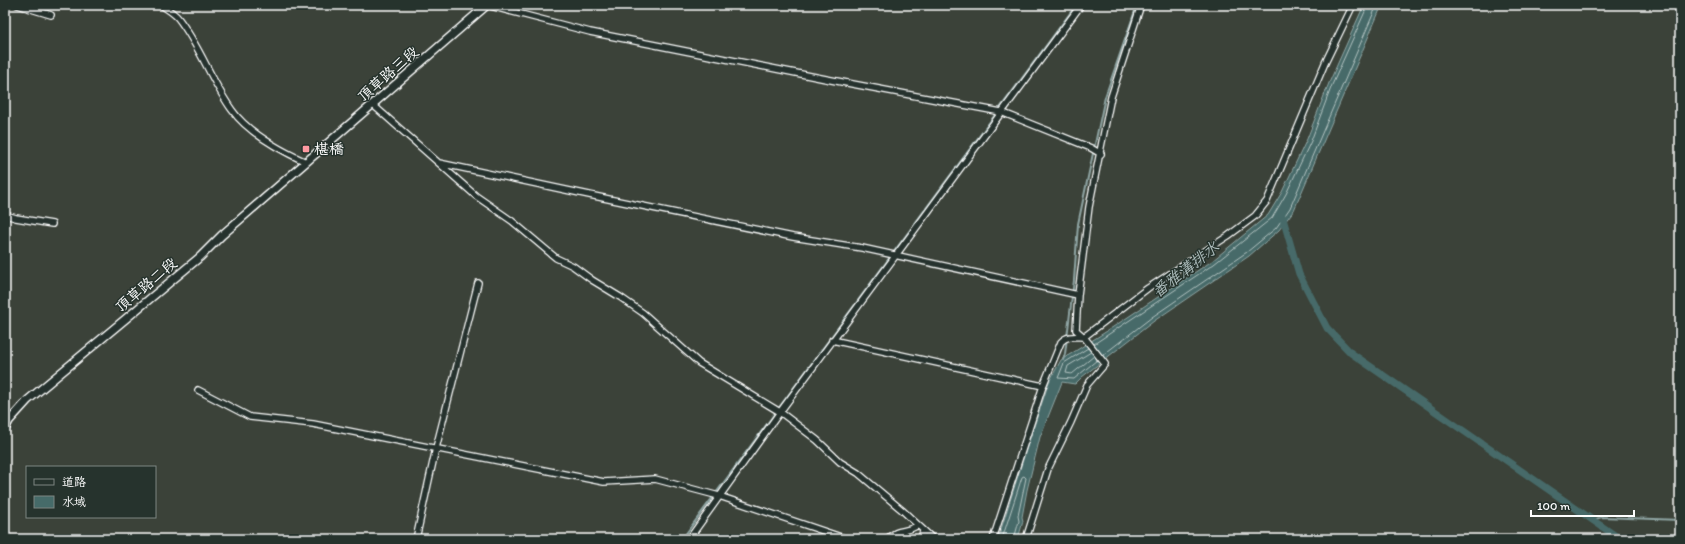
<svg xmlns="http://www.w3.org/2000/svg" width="1685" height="544" font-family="Itim,'LXGW WenKai TC',sans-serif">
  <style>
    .water { fill: #466b69; stroke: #90a6a5 }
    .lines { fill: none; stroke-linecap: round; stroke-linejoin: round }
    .shore { stroke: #b5c4c3; stroke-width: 1 }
    .stream { stroke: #90a6a5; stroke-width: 2 }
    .canal { stroke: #466b69; stroke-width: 7 }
    .minor-casing { stroke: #fff; stroke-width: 8 }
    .tertiary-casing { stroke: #fff; stroke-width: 10 }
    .minor { stroke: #26332d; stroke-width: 5.5 }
    .tertiary { stroke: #26332d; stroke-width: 7 }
    .poi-dot { fill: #ff9aa2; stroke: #26332d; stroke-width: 1.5 }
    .labels { text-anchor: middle; stroke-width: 3; stroke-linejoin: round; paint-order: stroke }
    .street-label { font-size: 15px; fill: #fff; stroke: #26332d }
    .poi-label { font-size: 15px; fill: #fff; stroke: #26332d; text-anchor: start }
    .water-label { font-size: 16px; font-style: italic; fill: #acbcbc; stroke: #26332d }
  </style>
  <rect width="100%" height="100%" fill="#3b4239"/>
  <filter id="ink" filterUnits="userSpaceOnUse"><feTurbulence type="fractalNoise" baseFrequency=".025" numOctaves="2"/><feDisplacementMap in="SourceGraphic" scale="8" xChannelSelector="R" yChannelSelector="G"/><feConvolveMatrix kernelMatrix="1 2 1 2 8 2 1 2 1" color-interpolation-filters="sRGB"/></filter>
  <g filter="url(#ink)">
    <!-- water -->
    <path class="water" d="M1364,5H1382L1294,210L1279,230L1249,256L1154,321L1082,377L1075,384L1062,382L1040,437L1027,490L1022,517L1023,521L1018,539H998L1028,444L1049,382L1061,360L1104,333L1212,261L1268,215L1282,192L1307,139L1329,83Z"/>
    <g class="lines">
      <!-- shore -->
      <path class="shore" d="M1094,344L1214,264L1272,218L1286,194L1311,141L1332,85L1368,5
        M1088,348L1064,363L1058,378L1074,379L1097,360
        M1091,352L1068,366L1066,373L1072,374L1094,356
        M1103,355L1152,317L1247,252L1276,228L1290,208L1377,5
        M1002,539L1022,477L1024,476L1026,478L1018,516L1019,521L1014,539"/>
      <!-- stream -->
      <path class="stream" d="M1063,360L1065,354L1074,280L1078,224L1105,97L1137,5
        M1592,520L1602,517L1680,520
        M682,539L1076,5"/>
      <!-- canal -->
      <path class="canal" d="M1282,215L1299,274L1327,328L1351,353L1620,539"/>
      <!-- minor casing -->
      <g class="minor-casing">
        <path id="minor" d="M18,5L51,15
          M161,5C167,9 174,13 178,18C200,46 211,81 232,110C248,133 282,151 306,162
          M486,5L590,32L826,79L1001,112L1091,148L1101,154
          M372,104L476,196L512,221L556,258L573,266L592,280L620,297L643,313L699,363L780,412L817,440L840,462L858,473L902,510L933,539
          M439,163L594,196L793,237L862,248L1078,295
          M5,215L16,218L52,224
          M832,340L1043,386
          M198,390L250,417L313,424L604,482L655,479L719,496L847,539
          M416,539L436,448L478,283
          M689,539L780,412L1081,5
          M887,539C899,527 905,534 918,525
          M921,539L923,531
          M993,539L1043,386L1061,342C1067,335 1076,337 1084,337L1148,288L1228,236L1255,216L1267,201L1325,63L1353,5
          M1026,539L1048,469L1071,422L1087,385L1105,364L1084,337L1076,330L1078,295L1089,207L1111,97L1141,5"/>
      </g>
      <!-- tertiary casing -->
      <g class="tertiary-casing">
        <path id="tertiary" d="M5,429L9,421L28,400L200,257L222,235L487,5"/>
      </g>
      <!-- minor -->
      <use href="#minor" class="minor"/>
      <!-- tertiary -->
      <use href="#tertiary" class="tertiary"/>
    </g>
  </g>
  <!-- markers -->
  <rect class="poi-dot" x="302" y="145" width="8" height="8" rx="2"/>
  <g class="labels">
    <!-- street labels -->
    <g class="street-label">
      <text transform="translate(388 74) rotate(-41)" y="5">頂草路三段</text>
      <text transform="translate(146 285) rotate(-40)" y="5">頂草路二段</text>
    </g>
    <!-- poi labels -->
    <g class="poi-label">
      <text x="314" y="154">椹橋</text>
    </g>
    <!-- water labels -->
    <g class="water-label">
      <text transform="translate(1185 269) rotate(-38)" y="6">番雅溝排水</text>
    </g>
  </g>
  <!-- margin -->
  <rect width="1685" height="544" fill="none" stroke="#26332d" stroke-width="20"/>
  <rect x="10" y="10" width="1665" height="524" fill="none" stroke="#fff" stroke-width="1.5" filter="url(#ink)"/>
  <!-- legend -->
  <rect x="26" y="466" width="130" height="52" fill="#26332d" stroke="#7d8581"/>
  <rect x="34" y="479" width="20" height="6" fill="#26332d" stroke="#7d8581"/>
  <text x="62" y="486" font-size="12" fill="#ffffff">道路</text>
  <rect x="34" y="496" width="20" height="12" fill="#466b69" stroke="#7d8581"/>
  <text x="62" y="506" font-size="12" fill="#ffffff">水域</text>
  <!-- scale -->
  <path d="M1531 510v6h103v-6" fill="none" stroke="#ffffff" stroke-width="2"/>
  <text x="1537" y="510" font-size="12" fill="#ffffff" stroke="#26332d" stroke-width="3" paint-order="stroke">100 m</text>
</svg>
